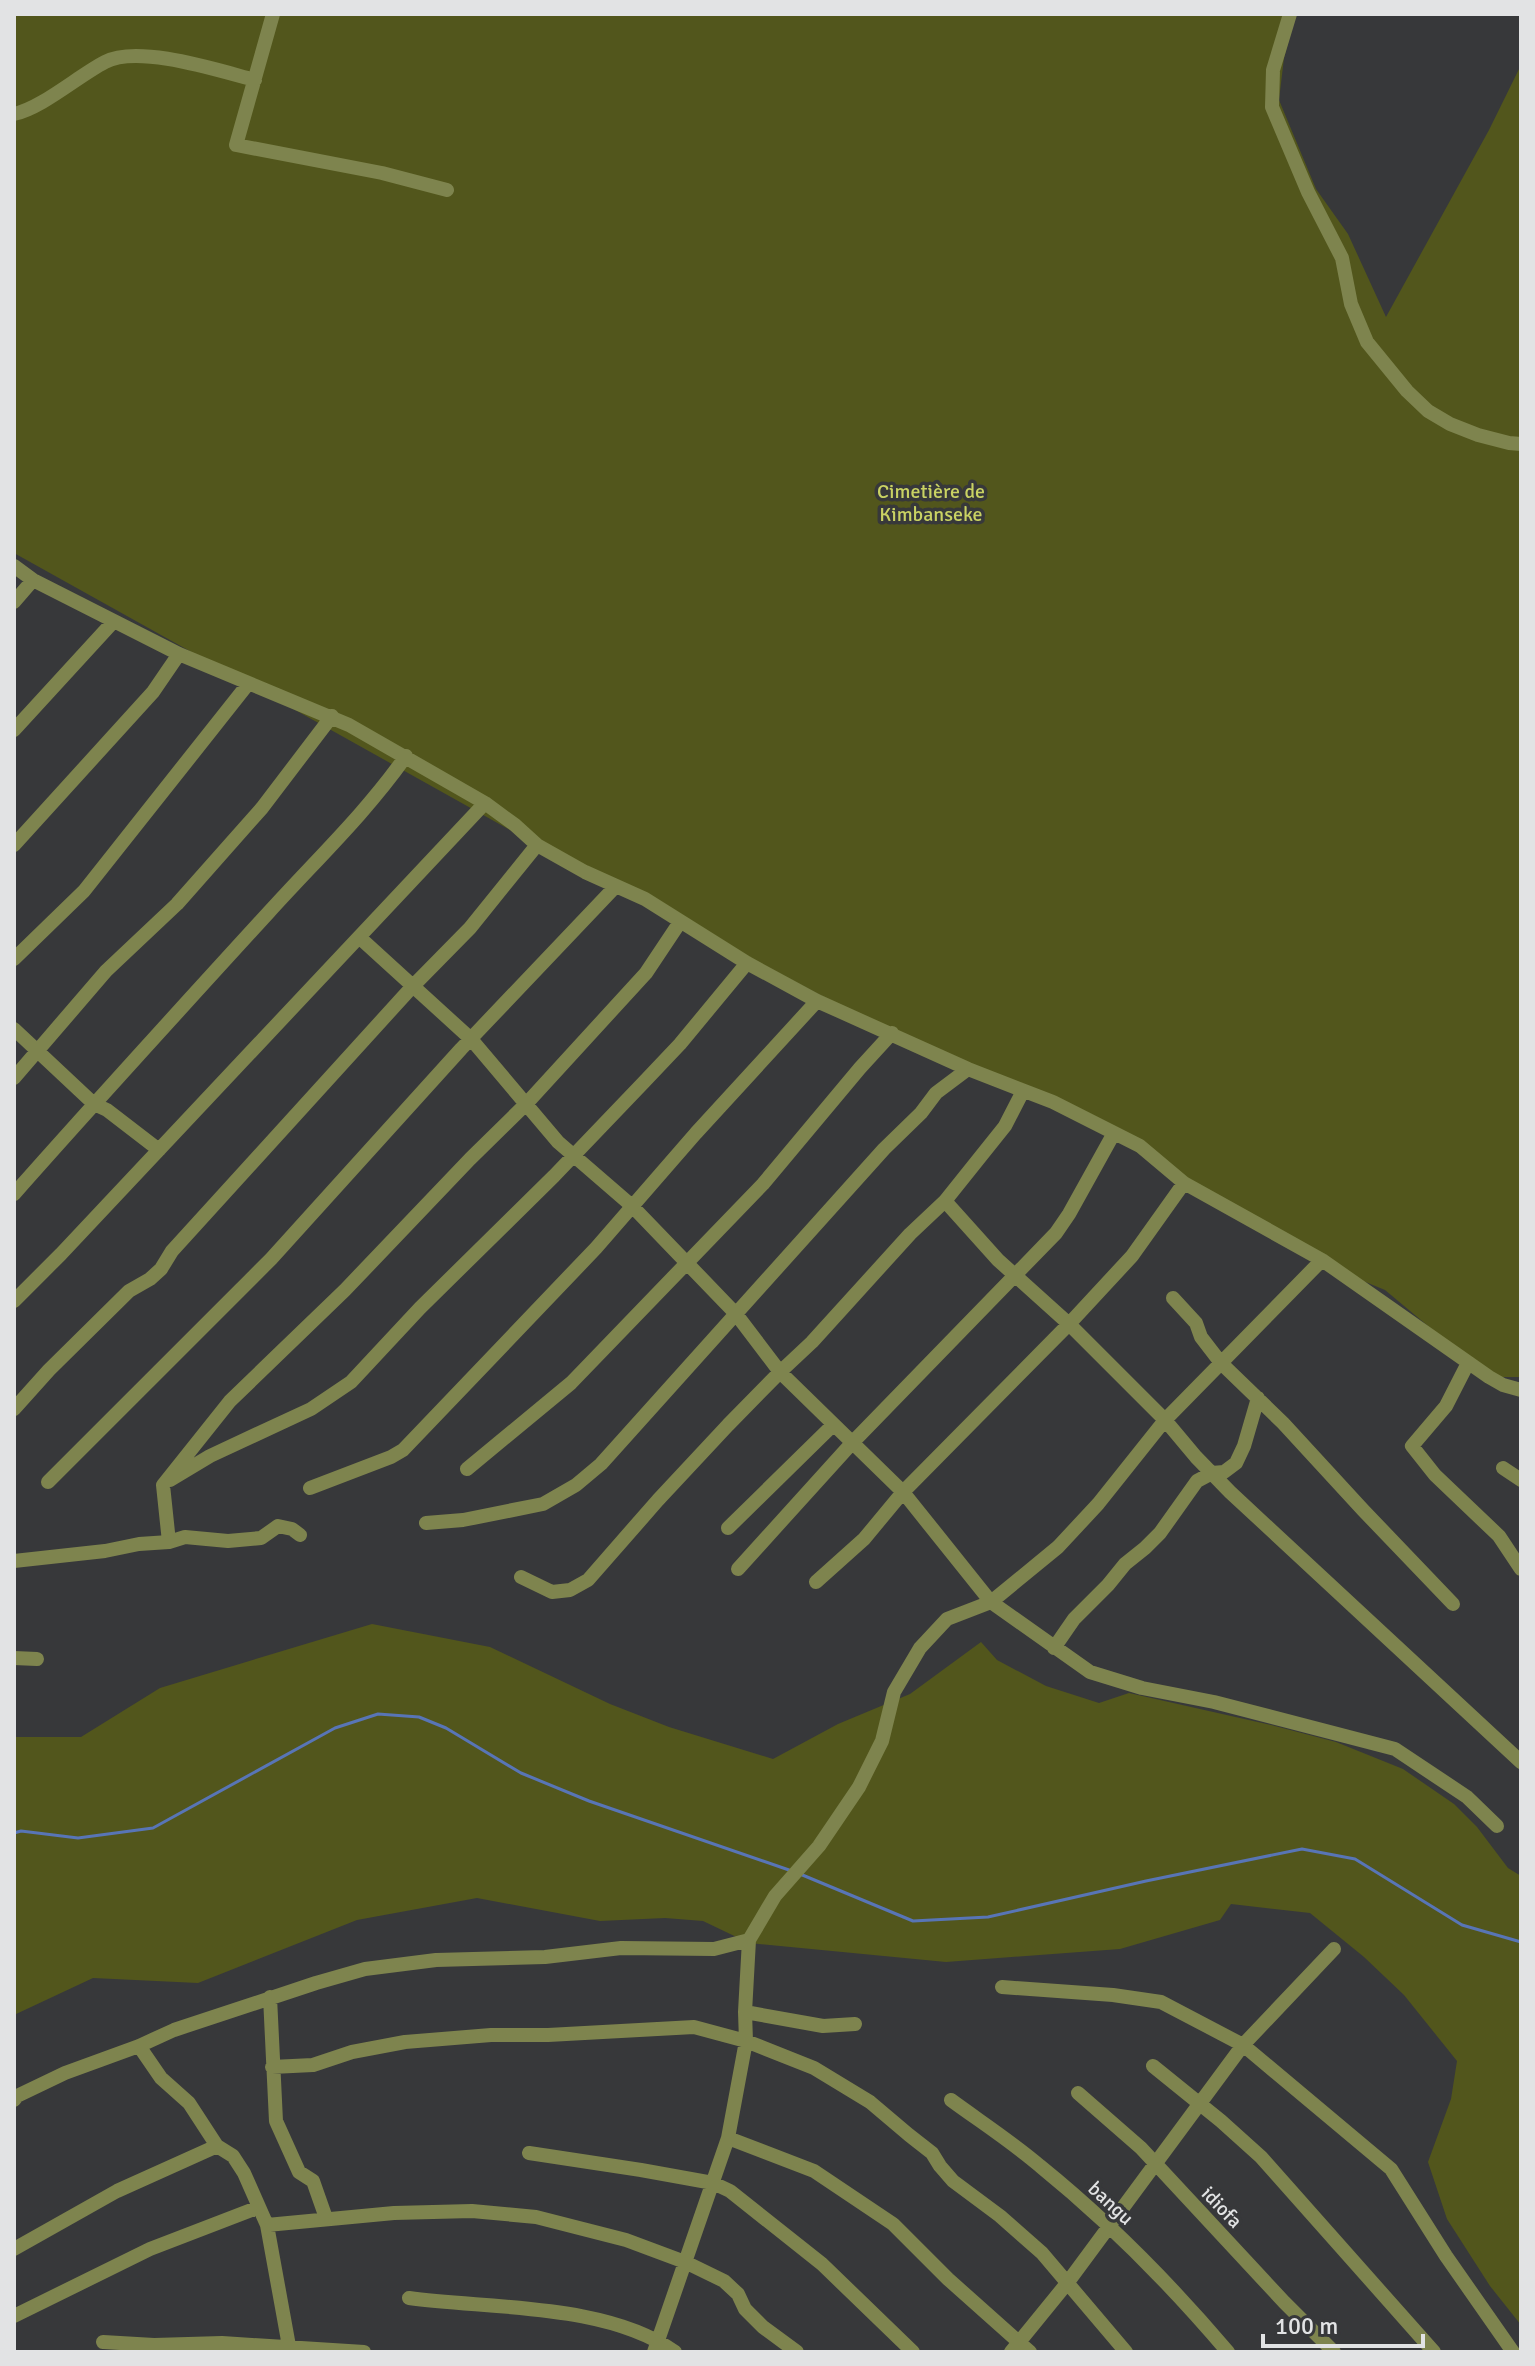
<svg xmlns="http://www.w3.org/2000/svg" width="1535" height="2366" font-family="Signika,sans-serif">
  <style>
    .green { fill: #52561c }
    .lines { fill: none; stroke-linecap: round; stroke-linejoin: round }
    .stream { stroke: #5875b6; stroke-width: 3 }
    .minor { stroke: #7e844e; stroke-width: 14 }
    .labels { text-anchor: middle; stroke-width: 7; stroke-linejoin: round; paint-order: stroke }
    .park-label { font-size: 20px; fill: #c9d263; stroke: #37383a }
    .street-label { font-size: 20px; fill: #e2e3e4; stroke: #37383a }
  </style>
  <rect width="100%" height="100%" fill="#37383a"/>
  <!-- green -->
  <path class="green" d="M14,14H1296L1284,58L1279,100L1316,189L1348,234L1386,317L1489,130L1521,65V1377H1489L1385,1290L1334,1269L1184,1183L1140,1146L892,1033L537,845L14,553Z
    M372,1624L490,1647L610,1704L669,1727L773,1759L838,1724L910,1694L981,1642L997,1660L1046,1686L1099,1703L1129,1693L1271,1725L1336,1742L1403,1769L1454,1804L1477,1827L1508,1868L1521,1876V2325L1490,2286L1447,2219L1428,2162L1451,2099L1457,2061L1404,1995L1364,1957L1310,1913L1231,1904L1220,1920L1120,1949L946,1962L749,1943L703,1921L665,1918L600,1921L477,1898L357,1920L198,1983L93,1978L14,2015V1737H81L160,1688Z"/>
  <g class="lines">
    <!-- stream -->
    <path class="stream" d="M14,1833L21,1831L78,1838L153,1828L335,1728L378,1714L419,1717L446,1728L521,1773L589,1801L789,1870
      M800,1874L913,1921L988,1917L1146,1881L1302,1849L1355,1859L1462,1925L1521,1942"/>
    <!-- minor -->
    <path class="minor" d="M273,14L236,145L382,173L447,190
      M1290,14L1273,70L1272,107L1308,192L1342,258L1351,304L1367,342L1407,391L1428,411L1450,424L1478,435L1509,443L1521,444
      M14,114C42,108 78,76 105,62C138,44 220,71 255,80
      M14,566L33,580L179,654L349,725L485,803L515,825L537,845L585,872L645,899L747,963L817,1001L968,1069L1053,1102L1140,1146L1184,1183L1322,1260L1489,1377L1503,1385L1521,1390
      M14,602L33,580
      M14,730L113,622
      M14,845L153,692L179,654
      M359,937L471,1039L558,1142L632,1206L736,1314L780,1372L903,1492L991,1602L1090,1672L1142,1688L1214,1702L1395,1749L1467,1797L1497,1826
      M14,959L84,891L248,684
      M14,1029L94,1104L107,1110L159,1150
      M14,1078L106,971L177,904L262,808L332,716
      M14,1194C98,1099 183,1006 269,912C316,860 365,814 406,756
      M945,1201L998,1260L1069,1324L1165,1420L1196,1457L1230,1492L1521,1762
      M1173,1298L1196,1323L1201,1337L1221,1363L1283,1423L1363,1510L1453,1604
      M14,1301L61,1254L485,803
      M1468,1363L1446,1406L1412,1446L1435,1475L1499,1536L1521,1569
      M14,1409L49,1370L129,1291L150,1279L161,1269L172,1251L412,987L470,928L537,845
      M1503,1468L1521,1480
      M467,1469L571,1383L763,1184L860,1068L892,1033
      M170,1480L210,1456L311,1409L351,1382L420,1308L554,1176L644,1082L680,1044L747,963
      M48,1482L271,1259L461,1049L616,886
      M310,1488L391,1457L403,1450L596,1248L696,1133L817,1001
      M426,1523L463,1520L543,1504L576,1485L601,1464L884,1149L921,1113L936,1093L968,1069
      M728,1528L833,1425
      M169,1542L163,1485L230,1401L345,1290L470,1159L527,1103L646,973L680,922
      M14,1561L105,1551L139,1544L169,1542L185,1537L228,1541L261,1538L278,1526L292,1529L300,1535
      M738,1569L852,1443L1056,1233L1069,1214L1114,1133
      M521,1577L552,1592L570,1590L588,1580L658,1500L728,1425L780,1372L812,1342L910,1234L945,1201L1005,1126L1023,1091
      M816,1582L864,1539L903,1492L1069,1324L1132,1256L1184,1183
      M1054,1648L1074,1619L1108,1585L1125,1564L1145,1548L1160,1533L1197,1481L1212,1473L1224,1472L1236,1463L1244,1446L1258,1398
      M14,1658L37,1659
      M1002,1987L1113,1995L1161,2002L1243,2045L1391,2169L1446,2256L1513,2352
      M270,1997L276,2121L299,2172L313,2181L326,2218
      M745,2012L823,2026L855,2024
      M139,2046L161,2078L189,2103L217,2146L233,2156L244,2173L267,2225L289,2346
      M1153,2066L1221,2121L1261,2157L1434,2352
      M272,2067L313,2065L352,2052L405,2042L491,2035H548L694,2027L746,2041L814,2068L870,2102L909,2135L932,2153L940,2166L953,2181L1000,2216L1042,2253L1126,2352
      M1078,2093L1141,2148L1284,2302L1334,2352
      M14,2100L17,2096L65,2073L139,2046L174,2030L316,1983L365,1969L436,1960L545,1957L621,1948L714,1949L749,1940
      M951,2100C981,2122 1012,2142 1040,2166C1108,2221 1171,2285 1228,2352
      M728,2138L814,2171L893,2224L948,2279L1030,2352
      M529,2153L641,2170L713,2183L730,2191L822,2264L913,2352
      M267,2225L394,2213L472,2211L536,2217L626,2240L685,2262L724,2281L738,2294L745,2309L763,2327L797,2352
      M14,2249L117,2191L217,2146
      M409,2298C490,2309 607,2303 675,2352
      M14,2316L150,2249L259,2207
      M103,2342L154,2345L222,2343L364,2352
      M654,2352L728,2138L746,2041L745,2012L749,1940L775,1896L819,1846L859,1787L882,1741L894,1692L920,1648L947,1619L991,1602L1058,1547L1098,1504L1165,1420L1322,1260
      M1011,2352L1068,2282L1243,2045L1334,1949"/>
  </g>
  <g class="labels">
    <!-- park labels -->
    <g class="park-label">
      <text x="931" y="498">Cimetière de<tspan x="931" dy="23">Kimbanseke</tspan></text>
    </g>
    <!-- street labels -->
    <g class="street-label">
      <text transform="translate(1111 2203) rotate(43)" y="7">bangu</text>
      <text transform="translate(1222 2207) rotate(46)" y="7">idiofa</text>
    </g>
  </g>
  <!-- border -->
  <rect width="1535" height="2366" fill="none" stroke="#e2e3e4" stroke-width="32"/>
  <!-- scale -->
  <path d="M1263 2334v12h160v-12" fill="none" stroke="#e2e3e4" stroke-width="4"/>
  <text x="1275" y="2334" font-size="24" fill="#e2e3e4" stroke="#37383a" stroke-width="6" paint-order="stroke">100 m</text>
</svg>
